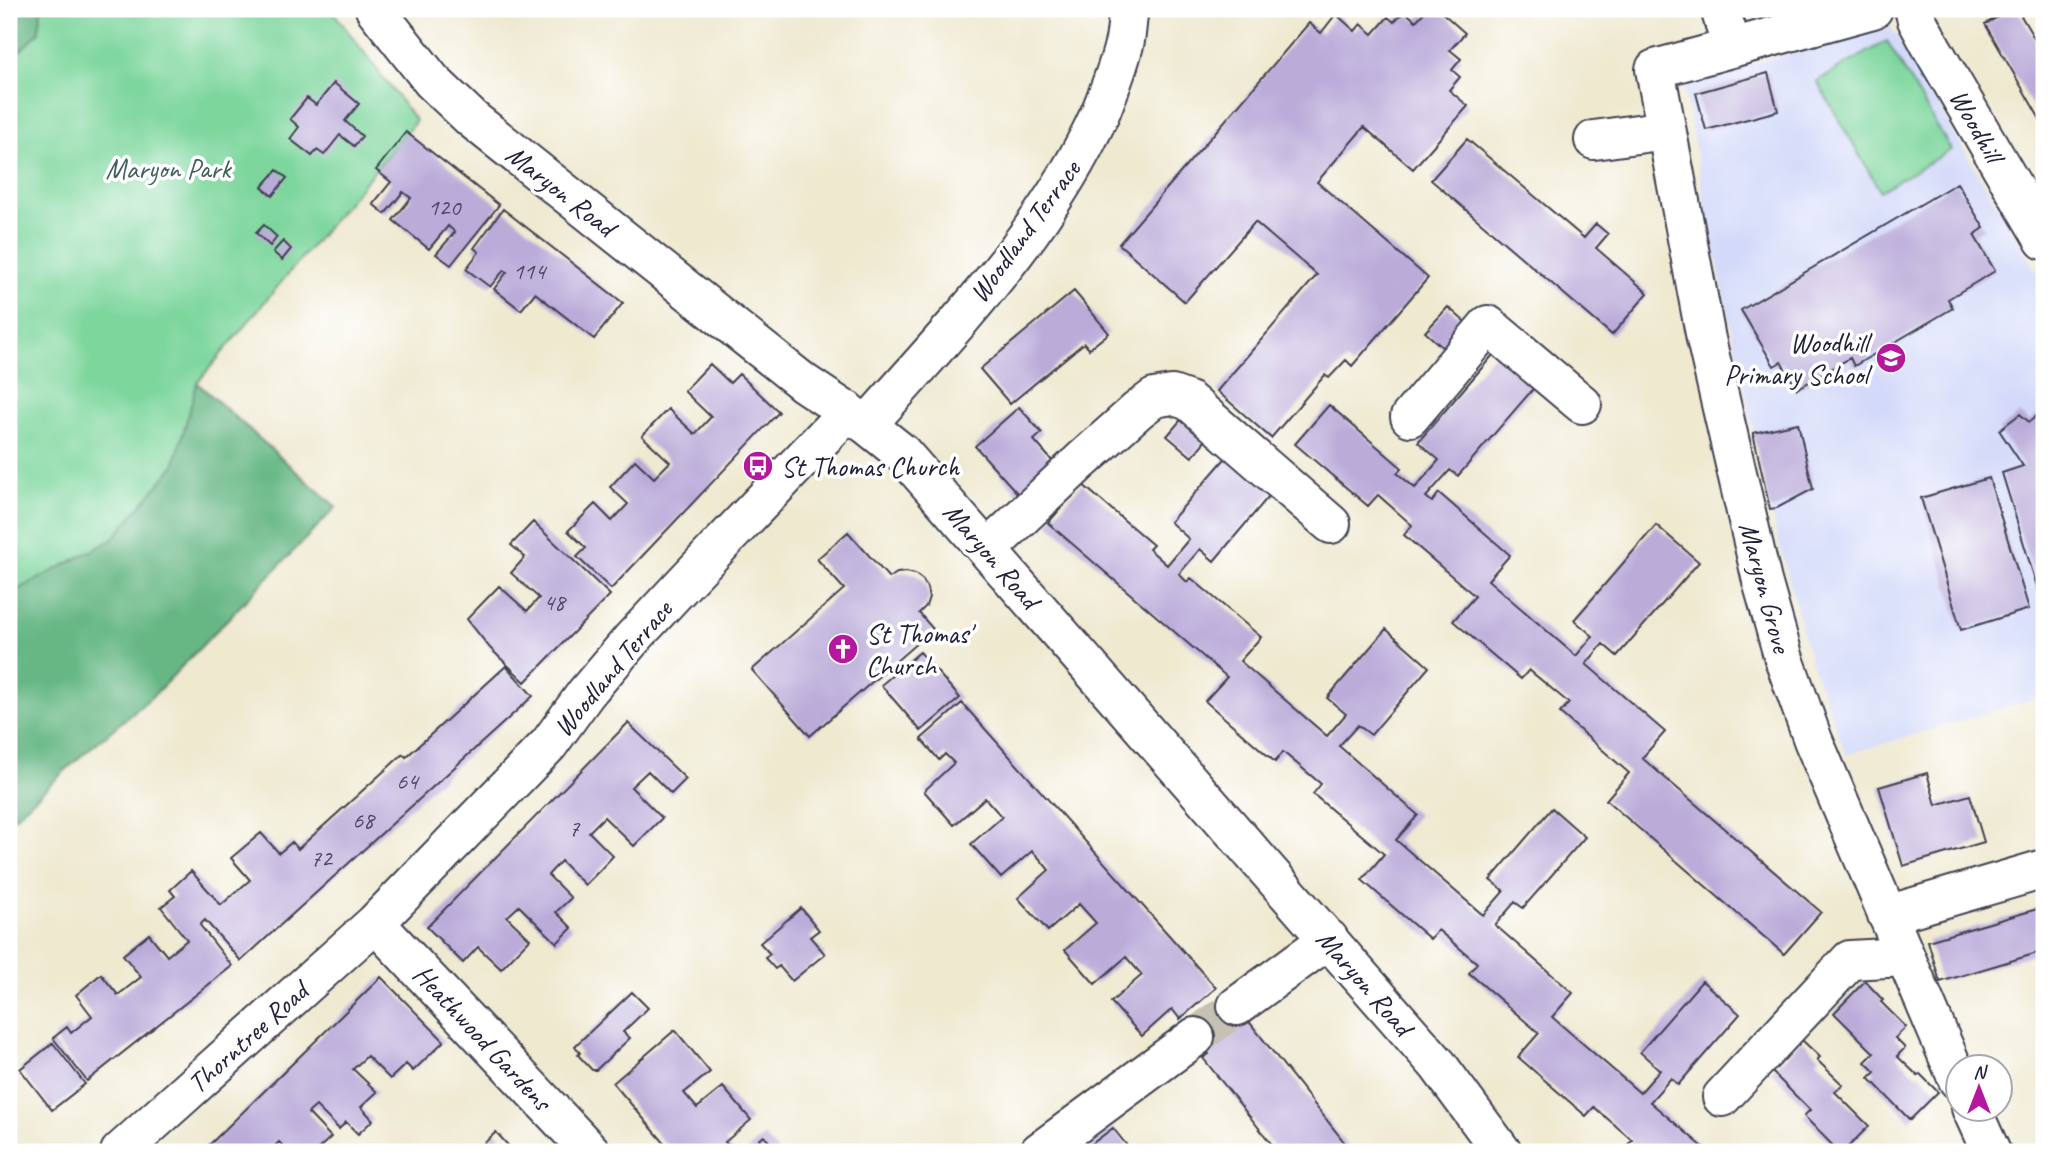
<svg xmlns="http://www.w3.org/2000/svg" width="2053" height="1161" font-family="Caveat,sans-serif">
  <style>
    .built { fill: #d3d9f9 }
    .green { fill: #7dd69c; stroke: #507c6c; stroke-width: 2 }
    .forest { fill: #66b784; stroke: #446c60; stroke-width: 2 }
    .building { fill: #baabd9 }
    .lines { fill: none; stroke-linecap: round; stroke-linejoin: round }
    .minor-tunnel { stroke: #c6c1b2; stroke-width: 38; stroke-dasharray: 38 19; stroke-linecap: butt }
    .minor-casing { stroke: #414051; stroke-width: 42 }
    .minor { stroke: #fff; stroke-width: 38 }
    .labels { text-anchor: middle; stroke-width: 7; stroke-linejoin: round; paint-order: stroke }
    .number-label { font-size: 24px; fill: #484462 }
    .street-label { font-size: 28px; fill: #22223b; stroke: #fff }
    .park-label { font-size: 28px; fill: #42615d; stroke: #fff }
    .poi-label { font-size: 28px; fill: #22223b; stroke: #fff; text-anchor: start }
  </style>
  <rect width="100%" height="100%" fill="#fff"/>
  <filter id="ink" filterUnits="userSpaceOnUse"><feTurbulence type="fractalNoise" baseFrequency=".0143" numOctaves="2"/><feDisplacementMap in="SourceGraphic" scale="14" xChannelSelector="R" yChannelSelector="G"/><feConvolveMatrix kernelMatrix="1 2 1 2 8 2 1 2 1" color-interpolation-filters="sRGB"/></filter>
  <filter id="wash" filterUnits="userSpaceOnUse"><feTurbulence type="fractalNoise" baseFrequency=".00686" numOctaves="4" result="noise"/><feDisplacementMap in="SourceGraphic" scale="28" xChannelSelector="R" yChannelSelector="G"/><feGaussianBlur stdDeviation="1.57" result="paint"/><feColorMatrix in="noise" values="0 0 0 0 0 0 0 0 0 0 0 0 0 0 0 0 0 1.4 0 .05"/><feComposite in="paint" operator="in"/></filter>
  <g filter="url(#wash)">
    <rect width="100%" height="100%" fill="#efe9d0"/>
    <!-- built -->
    <path class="built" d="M1892,28L2044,284V696L1846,755L1809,656L1770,509L1705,206L1683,81Z"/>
    <!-- green -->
    <path class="green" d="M9,9H331L416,121L197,383L336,507L155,694L82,755L9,822Z
      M1887,41L1951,150L1880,191L1817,81Z"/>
    <!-- forest -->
    <path class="forest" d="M9,9H41L39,32L9,62Z
      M197,383L336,507L155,694L82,755L9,822V594L112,540L174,466Z"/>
    <g id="blocks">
      <!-- building -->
      <path class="building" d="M1427,9H1438L1465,33L1450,50L1461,59L1452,70L1460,77L1449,90L1468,106L1413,169L1364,127L1317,182L1428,278L1352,366L1346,360L1329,378L1325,375L1271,438L1217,391L1317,275L1255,222L1185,302L1119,244L1309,23L1321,33L1336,14L1355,31L1361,24L1373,34L1388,17L1394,22L1404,11L1416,21Z
        M2013,9H2017L2044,55V126L1985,24Z
        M1768,73L1778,111L1706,130L1696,93Z
        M334,83L359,104L345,121L362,136L354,146L340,135L324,155L317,150L312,156L290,139L299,127L290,119L307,98L316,105Z
        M406,132L499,205L451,265L436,254L455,232L448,226L429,249L393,220L411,198L403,192L385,214L373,204L391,182L376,170Z
        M1467,139L1584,238L1596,224L1608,234L1596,248L1648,293L1612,335L1431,180Z
        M277,170L287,178L272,196L262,187Z
        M1957,183L1984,228L1974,235L1995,271L1948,299L1953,308L1854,366L1850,358L1797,389L1781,362L1774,366L1741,310Z
        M503,209L623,303L594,339L535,293L521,310L494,289L507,272L504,270L490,287L466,269L479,252L474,248Z
        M264,225L277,237L270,246L256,233Z
        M283,241L291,249L282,260L273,252Z
        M1074,291L1109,333L1089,349L1084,343L1010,404L980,369Z
        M1448,307L1473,329L1450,354L1425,332Z
        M1499,348L1539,382L1458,476L1450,470L1426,497L1432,502L1439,493L1510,555L1488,580L1576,656L1593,636L1574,620L1656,525L1699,562L1617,656L1603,644L1586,664L1665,732L1642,758L1821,912L1784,954L1606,800L1629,773L1560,713L1569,703L1529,670L1521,679L1453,621L1475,596L1404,535L1412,525L1378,495L1368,506L1295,444L1329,405L1402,468L1397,473L1415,488L1439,460L1418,442Z
        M710,364L730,383L739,374L779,412L611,589L577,557L586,548L568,531L595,504L612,521L628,504L610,487L635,460L654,478L670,462L642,436L668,409L695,434L711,417L684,391Z
        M1019,407L1042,433L1034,440L1054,463L1018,494L975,446Z
        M2044,410V609L2002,473L2023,466L1999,430L2020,414L2029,422Z
        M1185,415L1209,436L1192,457L1167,436Z
        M1798,423L1813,489L1777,508L1770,509L1753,433Z
        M1230,453L1274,490L1214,561L1200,549L1179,574L1187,582L1191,578L1261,637L1240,661L1327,736L1346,714L1327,698L1386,629L1429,667L1371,735L1358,725L1339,746L1418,815L1396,840L1483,915L1504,891L1490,880L1552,808L1585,837L1523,908L1515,902L1495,925L1573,993L1552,1017L1640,1093L1660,1070L1640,1052L1702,981L1740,1014L1678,1085L1671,1078L1650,1102L1709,1152H1628L1624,1149L1632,1140L1594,1107L1586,1116L1518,1057L1539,1033L1469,973L1477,963L1438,930L1430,939L1362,880L1384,854L1313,794L1321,784L1283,752L1275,762L1205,701L1227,677L1048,523L1082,484L1153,545L1149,549L1167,565L1189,539L1170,522Z
        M1989,478L2029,609L1961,630L1921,498Z
        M533,522L610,595L525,682L490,648L467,619L499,586L527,611L539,598L511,573L525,557L511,545Z
        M848,532L889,578L897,573L906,572L915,574L923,580L927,588L929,597L926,606L919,613L933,629L810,736L752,670L844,589L817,559Z
        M920,652L960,698L921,731L881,685Z
        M506,666L533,696L241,961L205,920L200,925L232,966L87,1081L53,1038L67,1027L71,1033L92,1016L76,995L101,974L118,995L141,977L123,955L149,934L167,956L187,940L161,907L175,896L170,890L191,871L221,905L250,880L231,858L261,833L279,853L292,842L298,849L403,754L406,757Z
        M962,703L1216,988L1180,1019L1172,1009L1142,1036L1111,1002L1142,975L1126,957L1095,984L1065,950L1096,923L1079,904L1048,931L1018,898L1049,870L1040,859L1032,851L1001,878L971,844L1002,817L993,807L985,798L954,825L924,791L954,763L945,754L939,760L921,739Z
        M628,723L686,779L671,794L648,771L631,787L662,818L634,846L604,817L589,832L613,856L600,870L585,885L561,861L548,875L571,898L556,912L572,928L557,943L519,906L507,917L530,939L501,969L478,947L463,963L427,927Z
        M1927,773L1936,805L1970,795L1984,842L1903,866L1879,787Z
        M2044,907V951L1940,982L1928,941Z
        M801,908L819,930L810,937L825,954L792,981L779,966L775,969L765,958L770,954L760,943Z
        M381,977L444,1041L413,1071L406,1064L390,1079L367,1056L353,1069L377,1092L361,1107L373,1120L358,1134L346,1122L339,1129L316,1106L308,1113L331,1137L315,1152H289L279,1142L269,1152H202Z
        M1865,981L1883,1000L1881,1002L1906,1027L1895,1038L1905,1048L1897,1056L1918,1076L1920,1074L1938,1092L1910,1120L1869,1078L1875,1072L1865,1062L1874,1053L1834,1013Z
        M632,992L648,1008L623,1032L630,1038L596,1070H592L578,1055L580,1053L575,1046Z
        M1228,995L1352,1152H1278L1203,1058L1209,1054L1188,1027Z
        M675,1030L710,1072L684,1093L697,1108L723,1087L751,1120L725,1142L734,1152H672L613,1083Z
        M1802,1040L1820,1057L1817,1060L1843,1085L1835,1092L1869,1126L1843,1152H1839L1804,1116L1810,1110L1771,1071Z
        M53,1043L85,1084L52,1110L20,1069Z
        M1113,1128L1132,1152H1081Z
        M496,1132L514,1152H475Z
        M764,1136L778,1152H745Z"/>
    </g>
  </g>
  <g filter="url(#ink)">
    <use href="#blocks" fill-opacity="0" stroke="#414051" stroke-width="2"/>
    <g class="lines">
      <!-- minor-tunnel -->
      <path class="minor-tunnel" d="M1195,1037L1237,1006"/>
      <!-- minor casing -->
      <g class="minor-casing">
        <path id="minor" d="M375,9L432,81L472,119L804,383L867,425L902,453L1438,1065L1502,1152
          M1720,9L1732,48
          M1873,9L1655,69L1706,339L1762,581L1784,659L1813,740L1958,1080
          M1914,9L1917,20L1932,48L2044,240
          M1594,140L1666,130
          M1410,417L1488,325L1582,404
          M867,425C953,327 1048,231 1101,111C1110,88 1120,64 1125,40C1127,30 1127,19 1129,9
          M987,550L1080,462L1138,410L1154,398L1172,395L1189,401L1331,524
          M1887,915L2044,869
          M375,923L591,1152
          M1237,1006L1329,939
          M1722,1097L1850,960L1905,957
          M1971,1108L1991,1152
          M120,1152L375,923L549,744L586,693L631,640L686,581L834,426L846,410
          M1039,1152L1195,1037"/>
      </g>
      <!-- minor -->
      <use href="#minor" class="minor"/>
    </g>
  </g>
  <!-- icons -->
  <defs>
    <g id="school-disc" transform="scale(1.575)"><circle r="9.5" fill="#b5179e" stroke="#fff"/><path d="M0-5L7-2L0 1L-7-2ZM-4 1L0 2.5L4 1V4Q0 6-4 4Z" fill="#fff"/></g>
    <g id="bus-disc" transform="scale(1.575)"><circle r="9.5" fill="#b5179e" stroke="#fff"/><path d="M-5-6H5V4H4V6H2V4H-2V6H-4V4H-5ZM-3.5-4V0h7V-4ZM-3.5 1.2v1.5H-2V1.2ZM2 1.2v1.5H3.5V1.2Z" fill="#fff"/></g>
    <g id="church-disc" transform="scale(1.575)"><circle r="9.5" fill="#b5179e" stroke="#fff"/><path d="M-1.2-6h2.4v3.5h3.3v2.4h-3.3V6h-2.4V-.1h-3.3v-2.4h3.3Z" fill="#fff"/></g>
  </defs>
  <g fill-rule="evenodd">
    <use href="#school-disc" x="1891" y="358"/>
    <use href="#bus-disc" x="758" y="466"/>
    <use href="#church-disc" x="843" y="649"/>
  </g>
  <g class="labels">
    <!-- number labels -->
    <g class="number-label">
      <text x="444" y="215">120</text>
      <text x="529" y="279">114</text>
      <text x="554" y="610">48</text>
      <text x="407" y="789">64</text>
      <text x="363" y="828">68</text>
      <text x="574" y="836">7</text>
      <text x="321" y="866">72</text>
    </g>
    <!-- street labels -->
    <g class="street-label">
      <text transform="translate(1977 125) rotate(60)" y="10">Woodhill</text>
      <text transform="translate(561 190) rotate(38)" y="10">Maryon Road</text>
      <text transform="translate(1024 231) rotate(-54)" y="10">Woodland Terrace</text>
      <text transform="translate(992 555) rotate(49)" y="10">Maryon Road</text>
      <text transform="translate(1766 587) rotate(75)" y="10">Maryon Grove</text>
      <text transform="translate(612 668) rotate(-50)" y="10">Woodland Terrace</text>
      <text transform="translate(1365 982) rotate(49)" y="10">Maryon Road</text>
      <text transform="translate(247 1037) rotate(-42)" y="10">Thorntree Road</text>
      <text transform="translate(483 1037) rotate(47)" y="10">Heathwood Gardens</text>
    </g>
    <!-- park labels -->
    <g class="park-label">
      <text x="168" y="178">Maryon Park</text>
    </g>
    <!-- poi labels -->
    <g class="poi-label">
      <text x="1868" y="352" text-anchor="end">Woodhill<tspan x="1868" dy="32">Primary School</tspan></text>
      <text x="781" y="476">St Thomas Church</text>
      <text x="866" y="643">St Thomas'<tspan x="866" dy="32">Church</tspan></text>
    </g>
  </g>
  <!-- margin -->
  <rect width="2053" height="1161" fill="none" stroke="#fff" stroke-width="35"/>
  <!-- north arrow -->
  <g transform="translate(1979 1088)"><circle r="33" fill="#ffffff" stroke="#a7a7b1" stroke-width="2"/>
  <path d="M0-5L12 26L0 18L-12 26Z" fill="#b5179e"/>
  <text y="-10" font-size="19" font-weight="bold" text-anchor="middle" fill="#22223b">N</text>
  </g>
</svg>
